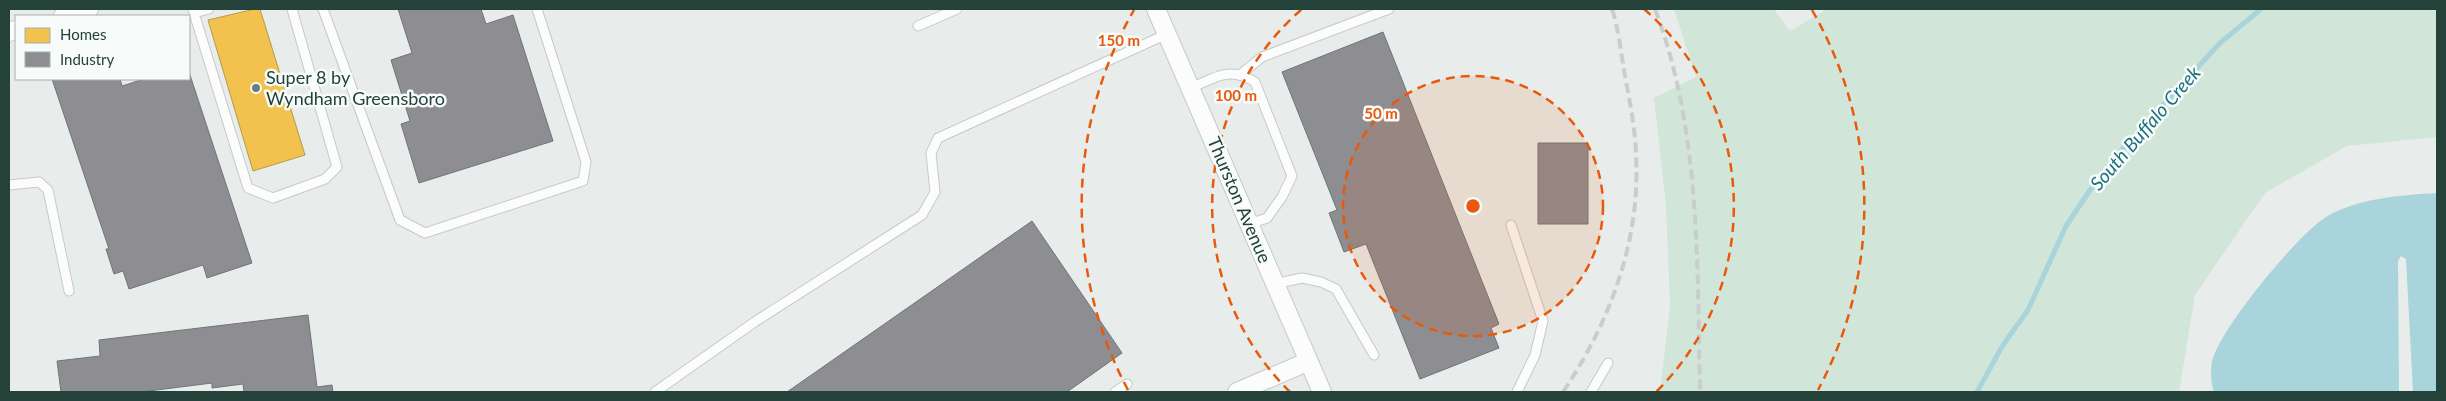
<svg xmlns="http://www.w3.org/2000/svg" width="2446" height="401" font-family="Lato,sans-serif">
  <style>
    .green { fill: #d1e6d8 }
    .water { fill: #a9d4db }
    .homes { fill: #f2c14e; stroke: #b49b48 }
    .industry { fill: #8d8d92; stroke: #6e7678 }
    .lines { fill: none; stroke-linecap: round; stroke-linejoin: round }
    .stream { stroke: #a9d4db; stroke-width: 5 }
    .lane-casing { stroke: #c5cac8; stroke-width: 11 }
    .street-casing { stroke: #c5cac8; stroke-width: 20 }
    .lane { stroke: #fcfcfc; stroke-width: 9 }
    .street { stroke: #fcfcfc; stroke-width: 18 }
    .rail { stroke: #c9cdcc; stroke-width: 4; stroke-dasharray: 10 5; stroke-linecap: butt }
    .ring { fill: none; stroke: #e8590c; stroke-width: 2.5; stroke-dasharray: 9 6 }
    .poi-dot { fill: #697e78; stroke: #f7fbf9; stroke-width: 2 }
    .labels { text-anchor: middle; stroke-width: 5; stroke-linejoin: round; paint-order: stroke }
    .poi-label { font-size: 18px; fill: #24423a; stroke: #f7fbf9; text-anchor: start }
    .street-label { font-size: 18px; fill: #24423a; stroke: #f7fbf9 }
    .water-label { font-size: 19px; font-style: italic; fill: #1c6f80; stroke: #f7fbf9 }
    .centre { fill: #e8590c; stroke: #f7fbf9; stroke-width: 2.5 }
    .ring-label { font-size: 15px; text-anchor: middle; font-weight: bold; fill: #e8590c; stroke: #f7fbf9; stroke-width: 5; stroke-linejoin: round; paint-order: stroke }
  </style>
  <rect width="100%" height="100%" fill="#e8edeb"/>
  <!-- green -->
  <path class="green" d="M1674,9H1774L1790,31L1827,9H2437V137L2347,146L2265,193L2195,295L2179,392H1658L1661,384L1670,305L1666,205L1654,98L1696,77Z"/>
  <!-- water -->
  <path class="water" d="M2437,193V392H2413L2406,259L2401,256L2398,261L2399,392H2214C2211,383 2210,372 2212,362C2218,331 2298,234 2326,217C2358,198 2401,195 2437,193Z"/>
  <!-- homes -->
  <path class="homes" d="M255,9H260L305,155L253,171L208,20Z"/>
  <!-- industry -->
  <path class="industry" d="M398,9H481L486,24L513,15L553,141L419,183L401,124L410,121L391,60L412,53Z
    M1383,32L1499,324L1491,328L1499,348L1420,379L1366,244L1344,252L1329,213L1337,210L1282,72Z
    M189,72L252,263L207,278L203,265L129,289L123,271L114,274L106,249H109L52,79H120L122,86L144,79H189Z
    M1538,143H1588V224H1538Z
    M1032,221L1122,353L1067,392H787Z
    M308,315L317,387L332,385L333,392H244L243,384L212,388V383L141,392H61L57,361L100,356L99,340Z"/>
  <g class="lines">
    <!-- stream -->
    <path class="stream" d="M1977,392L2003,345L2028,310L2066,226L2090,190L2117,155L2220,43L2261,9"/>
    <!-- lane casing -->
    <g class="lane-casing">
      <path id="lane" d="M193,9L194,13L209,9
        M323,9L400,220L425,233L583,181L586,162L537,9
        M194,13L248,188L273,198L325,179L337,167L292,9
        M918,26L957,9
        M1241,74L1262,57L1389,9
        M1191,88C1216,77 1229,66 1255,82L1292,176L1282,197L1267,218L1249,224
        M9,185L39,182L48,190L69,291
        M1511,225L1543,321L1535,355L1517,392
        M1274,284L1302,278L1321,282L1336,289L1374,355
        M655,392L756,321L922,215L935,192L931,153L938,138L1167,34
        M1115,392L1127,384
        M1591,392L1608,363"/>
    </g>
    <!-- street casing -->
    <g class="street-casing">
      <path id="street" d="M1156,9L1322,392
        M63,16L89,9
        M9,32L16,30
        M1237,392L1307,362"/>
    </g>
    <!-- lane -->
    <use href="#lane" class="lane"/>
    <!-- street -->
    <use href="#street" class="street"/>
    <!-- rail -->
    <path class="rail" d="M1655,9C1701,131 1697,263 1700,392
      M1563,392C1610,322 1641,240 1636,154C1635,128 1630,102 1625,76C1621,54 1619,30 1612,9"/>
  </g>
  <!-- distance rings -->
  <circle cx="1473" cy="206" r="130" fill="#e8590c" fill-opacity=".12"/>
  <g class="ring">
    <circle cx="1473" cy="206" r="130"/>
    <path d="M1290 392A261 261 0 0 1 1302 9M1644 9A261 261 0 0 1 1656 392"/>
    <path d="M1128 390A391 391 0 0 1 1134 10M1812 10A391 391 0 0 1 1818 390"/>
  </g>
  <!-- markers -->
  <circle class="poi-dot" cx="256" cy="88" r="5"/>
  <g class="labels">
    <!-- poi labels -->
    <g class="poi-label">
      <text x="266" y="84">Super 8 by<tspan x="266" dy="21">Wyndham Greensboro</tspan></text>
    </g>
    <!-- street labels -->
    <g class="street-label">
      <text transform="translate(1239 200) rotate(67)" y="6">Thurston Avenue</text>
    </g>
    <!-- water labels -->
    <g class="water-label">
      <text transform="translate(2145 128) rotate(-49)" y="7">South Buffalo Creek</text>
    </g>
  </g>
  <circle cx="1473" cy="206" r="8" class="centre"/>
  <g class="ring-label">
    <text x="1119" y="46">150 m</text>
    <text x="1236" y="101">100 m</text>
    <text x="1381" y="119">50 m</text>
  </g>
  <!-- border -->
  <rect width="2446" height="401" fill="none" stroke="#24423a" stroke-width="20"/>
  <!-- legend -->
  <rect x="15" y="15" width="175" height="65" fill="#f7fbf9" stroke="#a3b1ad"/>
  <rect x="25" y="28" width="25" height="15" fill="#f2c14e" stroke="#a3b1ad"/>
  <text x="60" y="40" font-size="15" fill="#24423a">Homes</text>
  <rect x="25" y="52" width="25" height="15" fill="#8d8d92" stroke="#a3b1ad"/>
  <text x="60" y="65" font-size="15" fill="#24423a">Industry</text>
</svg>
